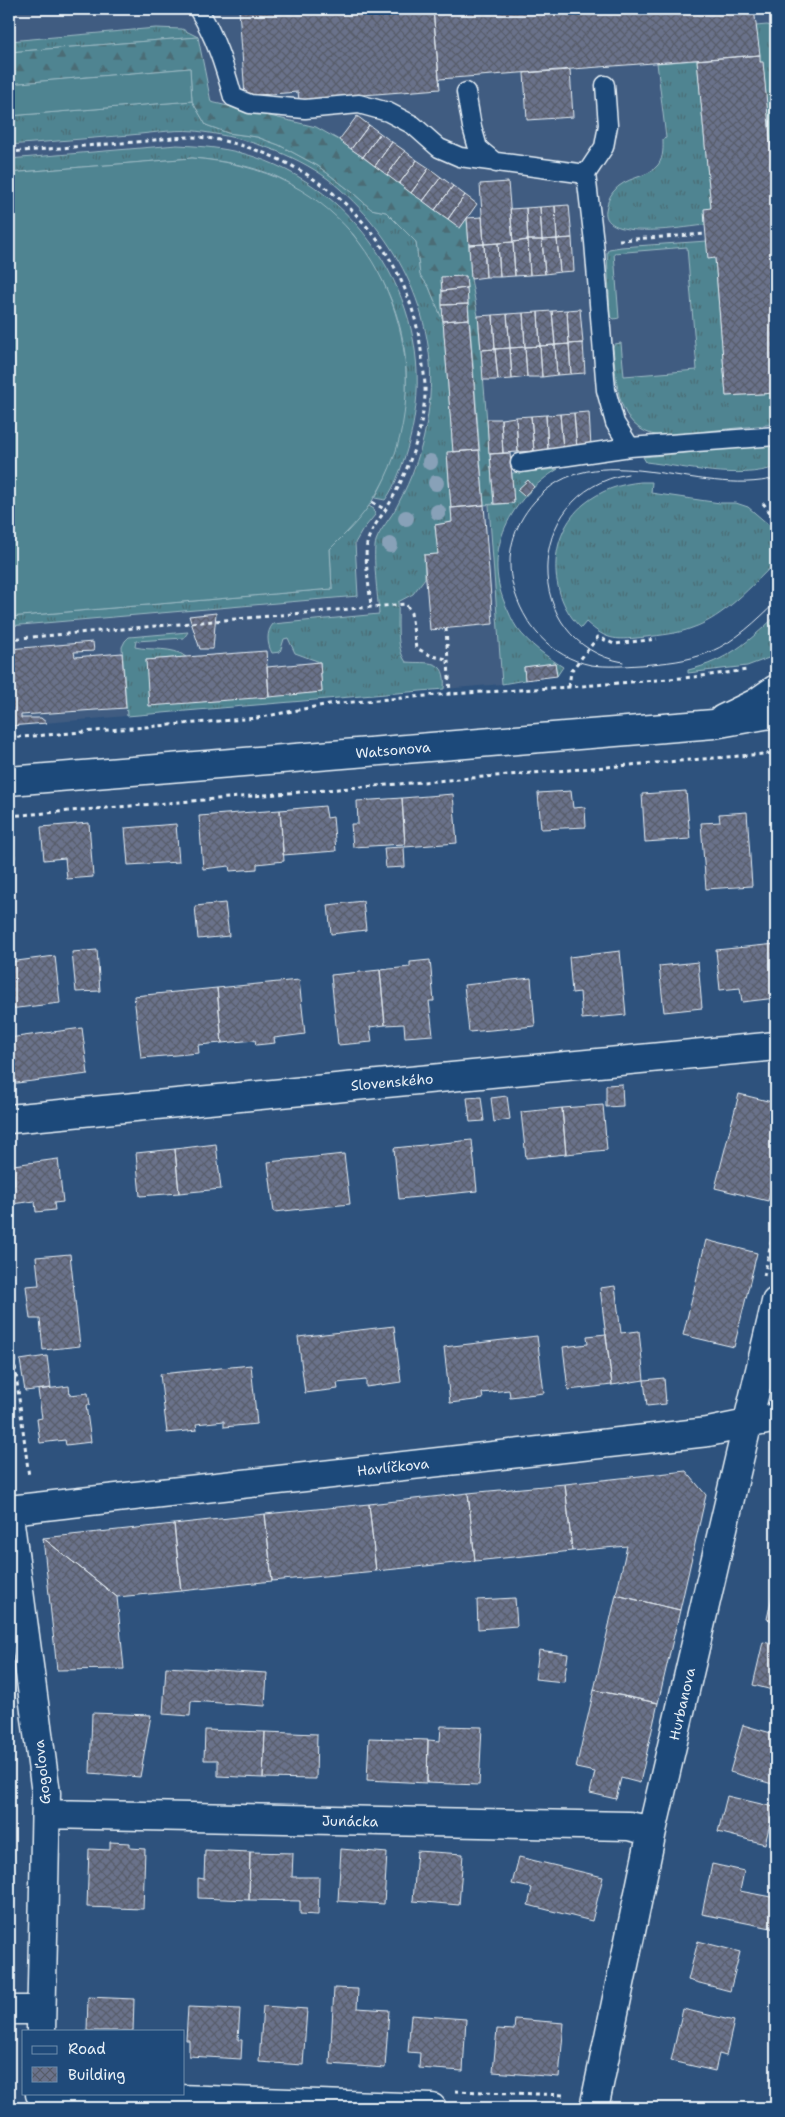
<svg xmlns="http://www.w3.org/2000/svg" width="785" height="2117" font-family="'Shantell Sans',sans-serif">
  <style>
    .built { fill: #405c81 }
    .grass { fill: url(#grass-tufts); stroke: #9cbac4 }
    .forest { fill: url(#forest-firs); stroke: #9cbac4 }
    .pitch { fill: #4f8491; stroke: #9cbac4 }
    .building { fill: url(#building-cross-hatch); stroke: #e8f1f8 }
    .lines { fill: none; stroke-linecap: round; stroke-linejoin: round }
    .service-casing { stroke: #e8f1f8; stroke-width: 21 }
    .minor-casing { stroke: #e8f1f8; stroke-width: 31 }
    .tertiary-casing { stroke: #e8f1f8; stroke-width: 31 }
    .path { stroke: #e8f1f8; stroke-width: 3; stroke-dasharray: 4 4; stroke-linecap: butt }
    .service { stroke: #1f4a7a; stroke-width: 18 }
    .minor { stroke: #1f4a7a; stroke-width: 28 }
    .tertiary { stroke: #1f4a7a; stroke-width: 28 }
    .tram { stroke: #e8f1f8; stroke-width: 1 }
    .tree { fill: #88a1b8 }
    .labels { text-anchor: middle; stroke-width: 4; stroke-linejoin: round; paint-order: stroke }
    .street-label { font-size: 14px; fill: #e8f1f8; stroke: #1f4a7a }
  </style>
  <defs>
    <pattern id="grass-tufts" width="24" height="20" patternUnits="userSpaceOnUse" patternTransform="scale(1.25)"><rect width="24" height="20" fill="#4f8491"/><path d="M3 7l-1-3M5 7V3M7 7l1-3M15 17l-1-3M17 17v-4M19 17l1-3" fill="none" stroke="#4b6c75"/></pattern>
    <pattern id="forest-firs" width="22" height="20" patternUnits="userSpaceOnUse" patternTransform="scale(1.25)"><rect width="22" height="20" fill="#4f8491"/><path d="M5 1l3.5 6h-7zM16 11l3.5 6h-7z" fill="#4b6c75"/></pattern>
    <pattern id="building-cross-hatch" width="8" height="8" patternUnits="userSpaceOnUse" patternTransform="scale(1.25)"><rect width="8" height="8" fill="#6a728b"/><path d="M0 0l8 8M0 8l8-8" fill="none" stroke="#585d6a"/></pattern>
  </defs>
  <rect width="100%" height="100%" fill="#2e527d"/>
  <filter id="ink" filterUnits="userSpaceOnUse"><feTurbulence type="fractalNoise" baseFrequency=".02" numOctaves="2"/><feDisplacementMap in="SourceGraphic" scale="10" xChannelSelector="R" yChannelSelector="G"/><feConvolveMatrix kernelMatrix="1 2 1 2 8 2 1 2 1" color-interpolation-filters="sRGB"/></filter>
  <g filter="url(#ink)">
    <!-- built -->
    <path class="built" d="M9,9H776V424L595,441L591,442V447L490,454L486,462L502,684L9,726Z"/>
    <!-- grass -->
    <path class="grass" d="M767,25L776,27V201L763,63L760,62L756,26Z
      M156,28L182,29L198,37L9,52V41Z
      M697,60L711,208L705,225C686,227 601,242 606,210C607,204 609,197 613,192C625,176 647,179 658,165C664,157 663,147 663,139L666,138L657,63Z
      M192,101L206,125L228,133L257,137L279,145L318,166L352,192L371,209L386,212L416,242L420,275L429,287L443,321L453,452L447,453L452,522L435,525L438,554L424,555L425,578L413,594L398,602C399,620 395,647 406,662C428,664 447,657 444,689L127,716L122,647L125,641L129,637L188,632L184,638L136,641L135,647C151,651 173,646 186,657L146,660L150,705L322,692L320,662L295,653L288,638L284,639L280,652L272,653C267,644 266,632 273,624L379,614C378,598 372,554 376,541C380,529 391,518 397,506C412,478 424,446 428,414C442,323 399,235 328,179C293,153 246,138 203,132C180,128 154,133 130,135C90,138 49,142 9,145V116Z
      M177,145C196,146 214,147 233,151C352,177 435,299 414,419C411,440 398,484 385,500L375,498C416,422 419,333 370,260C363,250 357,237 348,229C339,220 328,213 318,205C309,198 300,190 291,184C262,167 225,161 192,158L9,173V159Z
      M707,241L715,258L726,396L776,393V424L659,436C615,428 617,382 613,347L615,344L621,343L624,376L697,370L687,247L614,253L619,318L614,319L610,316L607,252L609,249L621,247Z
      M776,444V467C738,480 686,467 646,462L643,457Z
      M558,469C511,498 482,550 505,604C509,612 512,621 517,628C530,645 546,656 563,667L557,676L555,663L524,667L525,680L502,684L489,505L514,503L512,473Z
      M641,482H652L651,493L720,503H736L748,507L776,531V562C751,586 725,617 692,628C677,634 661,635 646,637C617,640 608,642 586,622L581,628C547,595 547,535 584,504C601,490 620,484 641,482Z
      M369,506L374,509L375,515L362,531L355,543L358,596L9,626V617L332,589L330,549Z
      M776,616V654L774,656L747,666L688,673V670C727,661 748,642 776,616Z"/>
    <!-- forest -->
    <path class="forest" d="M198,37L211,102L316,127L339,140L460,228L467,218L471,279L478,316L494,504L484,505L466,276L441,277L443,321L429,287L420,275L416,242L386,212L371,209L352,192L318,166L279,145L257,137L228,133L206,125L192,101L190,68L9,84V52Z"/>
    <!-- pitch -->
    <path class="pitch" d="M190,68L192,101L9,116V84Z
      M192,158C226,161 260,168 290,184C401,241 440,394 374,498C362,518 346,533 330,549L332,589L9,617V173Z"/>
    <!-- building -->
    <path class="building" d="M239,9H433L440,89L299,100L298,92L245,96Z
      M433,9H754L760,55L439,79Z
      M760,55V62H763L776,201V393L726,396L715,258L708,259L705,225L704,209L711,208L697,60Z
      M570,70L573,117L527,120L524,73Z
      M357,116L369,125L351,149L339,140Z
      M369,125L380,133L363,157L351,149Z
      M380,133L392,142L375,166L363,157Z
      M392,142L405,151L387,175L375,166Z
      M405,151L417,160L399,184L387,175Z
      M417,160L429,168L411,193L399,184Z
      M429,168L441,177L423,201L411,193Z
      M441,177L453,186L435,210L423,201Z
      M508,182L513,242L484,244L480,184Z
      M453,186L465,195L448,219L435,210Z
      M465,195L477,204L460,228L448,219Z
      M569,205L572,238L557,239L555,206Z
      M555,206L557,239L542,240L540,207Z
      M540,207L542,240H528L526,208Z
      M526,208L528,240L513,242L510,209Z
      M482,217L484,244L469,245L467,218Z
      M572,238L574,271L560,272L557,239Z
      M557,239L560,272L545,274L542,240Z
      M528,240L530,275L515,276L513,242Z
      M528,240H542L545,274L530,275Z
      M513,242L515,276L500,277L498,243Z
      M498,243L500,277H486L484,244Z
      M484,244L486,277L471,279L469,245Z
      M466,276L467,288L442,291L441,277Z
      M467,288L468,304L442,305V291Z
      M468,304L469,319L443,321L442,305Z
      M580,309L583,343L569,344L567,310Z
      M567,310L569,344L555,345L552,311Z
      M552,311L555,345L540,346L538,312Z
      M538,312L540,346L525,347L523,313Z
      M523,313L525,347L510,348L507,314Z
      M507,314L510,348L495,349L493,315Z
      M493,315L495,349L481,350L478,316Z
      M469,319L479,450L453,452L443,321Z
      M583,343L585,373L571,374L569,344Z
      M569,344L571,374L557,375L555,345Z
      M555,345L557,375L542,377L540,346Z
      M540,346L542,377H527L525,347Z
      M525,347L527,377L512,379L510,348Z
      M510,348L512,379L498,380L495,349Z
      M495,349L498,380H483L481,350Z
      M589,412L591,447L577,448L574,413Z
      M574,413L577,448L563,449L560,414Z
      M560,414L563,449L548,450L546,415Z
      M546,415L548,450L534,451L531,416Z
      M531,416L534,451L518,452L516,417Z
      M516,417L518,452L503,453L501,419Z
      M487,419H501L503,453L489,454Z
      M479,450L484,505L451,508L447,452Z
      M510,453L514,503L494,504L490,454Z
      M528,480L534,487L524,496L517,490Z
      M484,505L493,624L430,630L424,555L438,554L435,525L452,522L451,508Z
      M216,613L213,649H200L189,616Z
      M93,642L94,651L74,652L75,657L122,653L126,708L21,715V718H41L47,723L9,726V649Z
      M266,651L269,697L149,706L146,660Z
      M320,662L322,692L269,697L267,667Z
      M555,663L557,676L525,680L524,667Z
      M571,791L573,808L585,807L586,827L541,829L538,793Z
      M686,791L690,839L645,842L642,794Z
      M453,794L457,843L405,847L402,798Z
      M402,798L405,844L353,847L351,824H358L357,801Z
      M325,806L327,818L333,817L336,851L283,855L280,810Z
      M280,810L284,861L257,864V869L230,871L229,866L203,869L199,816Z
      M747,812L752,886L706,889L701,823L720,822L719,814Z
      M89,823L93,877L67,879L65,858L44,860L41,827Z
      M176,824L179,862L128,865L125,828Z
      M9,831H12L15,858L9,859Z
      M404,847L405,867L386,868L384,848Z
      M363,901L366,930L331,934L328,905Z
      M225,903L229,936L198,939L195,906Z
      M776,944V998L742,1002L740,988L720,990L716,950Z
      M97,950L100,991L76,992L72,952Z
      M620,951L626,1015L582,1019L580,992L572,993L569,957Z
      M55,956L60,1003L9,1009V962Z
      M430,960L434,1001H429L433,1035L405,1037L404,1024L385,1025L380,970L410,967V962Z
      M698,962L702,1008L664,1012L659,966Z
      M380,970L385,1025L370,1027L372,1042L338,1045L331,975Z
      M531,978L535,1026L469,1032L464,985Z
      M299,980L305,1034L274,1038L275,1043L256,1045L255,1040L222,1043L217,988Z
      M217,988L222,1043L198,1045L199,1053L141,1058L134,996Z
      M82,1028L88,1074L9,1084V1038Z
      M622,1084L623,1106L606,1107V1085Z
      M739,1094L776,1103V1166L768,1201L715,1188Z
      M507,1096L510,1119L494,1122L491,1098Z
      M481,1097L484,1121L470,1122L467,1098Z
      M603,1105L607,1150L566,1154L562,1108Z
      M562,1108L566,1154L526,1158L521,1112Z
      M472,1140L477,1191L399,1199L394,1148Z
      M216,1144L221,1189L179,1193L175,1149Z
      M175,1149L179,1193L140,1196L136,1153Z
      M344,1154L350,1204L274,1212L268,1162Z
      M58,1159L63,1202L54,1203L55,1210L36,1212L35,1201L11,1204L9,1185H15L13,1165Z
      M706,1240L757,1253L734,1347L683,1335Z
      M70,1254L80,1346L43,1350L40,1319H30L26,1286L39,1285L36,1257Z
      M615,1286L621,1333L639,1331L644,1380L612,1385L600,1288Z
      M394,1326L401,1382L366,1387V1380L337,1383L338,1389L305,1393L298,1337Z
      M606,1334L612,1385L568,1390L563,1347L588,1344L587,1336Z
      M537,1336L544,1393L510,1397L509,1390L482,1393L483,1399L450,1403L444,1347Z
      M47,1356L51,1388L25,1391L20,1360Z
      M251,1365L257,1424L224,1427V1421L196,1424L197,1430L167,1433L160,1374Z
      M664,1378L666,1404L647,1406L644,1380Z
      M69,1386L70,1395L88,1393L90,1405H86L91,1442L66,1445L65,1440L40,1443L37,1419L42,1418L38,1390Z
      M686,1471L706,1495L680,1610L616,1595L627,1546L572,1551L565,1484Z
      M565,1484L572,1551L475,1561L468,1493Z
      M468,1493L475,1561L376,1571L369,1504Z
      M369,1504L376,1571L272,1581L265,1514Z
      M265,1514L272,1581L181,1591L174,1524Z
      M174,1524L181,1591L117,1597L43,1538Z
      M43,1538L117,1597L124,1669L57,1670Z
      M776,1579V1622L767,1619Z
      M616,1595L680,1610L658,1703L594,1690Z
      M515,1598L517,1626L478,1629L477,1600Z
      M763,1642L776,1645V1691L753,1685Z
      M539,1650L568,1654L564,1682L535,1679Z
      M166,1667L267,1673L265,1706L191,1701L190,1716L163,1714Z
      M594,1690L658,1703L640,1783L621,1778L616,1799L590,1793L595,1772L576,1768Z
      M92,1713L151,1715L140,1777L90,1773Z
      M10,1722L12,1743H9V1723Z
      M743,1725L771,1733L774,1725L776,1726V1785L730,1772Z
      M441,1726L482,1727L479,1785L427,1783L428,1740L440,1741Z
      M205,1730L265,1732L263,1778L218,1776V1760H204Z
      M265,1732L317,1734L316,1779L263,1778Z
      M369,1738L428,1740L427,1783L367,1780Z
      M727,1796L774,1807L765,1844L718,1832Z
      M9,1836H10V1867H9Z
      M110,1842L130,1843V1848L145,1849L143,1909L87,1907L89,1849L110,1850Z
      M341,1849L387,1853L384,1904L338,1901Z
      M205,1850L250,1852L249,1900L198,1898V1878L204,1879Z
      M417,1851L463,1854L459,1905L413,1901Z
      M250,1852L293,1853L292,1877H319L318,1915L300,1914V1901L249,1900Z
      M519,1857L603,1877L592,1921L528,1905L532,1888L512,1884Z
      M712,1864L744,1871L740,1891L776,1898V1929L702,1914Z
      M698,1941L740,1952L730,1991L688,1980Z
      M334,1988L358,1989L357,2008L389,2010L385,2068L330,2064Z
      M88,1997L134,1999L133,2031H87Z
      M263,2006L307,2009L303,2065L259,2062Z
      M188,2007L240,2009L238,2040H242L241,2059L189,2056V2040H186Z
      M683,2009L734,2021L726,2056L719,2054L715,2071L671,2061Z
      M411,2015L466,2019L463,2071L419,2068L420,2053L408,2052Z
      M515,2019L564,2023L559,2077L493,2072L497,2029L514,2030Z"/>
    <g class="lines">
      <!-- service casing -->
      <g class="service-casing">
        <path id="service" d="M198,9C215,36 224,65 233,97L250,104L305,109L359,104L388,112L413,125L439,148L460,157L586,174
          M605,85L608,125L604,147L586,174L594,242L606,390L615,423L630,447
          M466,92L472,127L478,148L496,163
          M520,463L630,447L776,436"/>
      </g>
      <!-- minor casing -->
      <g class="minor-casing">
        <path id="minor" d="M723,719L756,703L776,689
          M9,1119L776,1046
          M9,1510L708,1432L776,1418
          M9,1516L46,1793L41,2031
          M47,1814L629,1826L652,1831
          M9,2010H41
          M40,2094L432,2108
          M594,2108L652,1831L776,1302"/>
      </g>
      <!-- tertiary casing -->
      <g class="tertiary-casing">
        <path id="tertiary" d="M9,781L714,724L776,713"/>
      </g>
      <!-- path -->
      <path class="path" d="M755,11L775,9
        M9,152C51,149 94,145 136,142C159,140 184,135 207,138C317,154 407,239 421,350C423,368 427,387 424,405C420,438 408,470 392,499C385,513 370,528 367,544C364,559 370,591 371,607
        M619,240L706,234
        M372,502L386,510
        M763,503L776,521
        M446,628L450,694
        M9,639L406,604L411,613L416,648L432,656L447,659
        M569,687L571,671L598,637L614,644L657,639
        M13,726L14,737
        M9,738L257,718L329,704L450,694L569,687L694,677L748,670
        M9,816L776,753
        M764,1276L776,1220
        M9,1319L29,1477
        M23,2070L24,2054
        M455,2091L566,2095"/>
      <!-- service -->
      <use href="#service" class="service"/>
      <!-- minor -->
      <use href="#minor" class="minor"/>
      <!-- tertiary -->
      <use href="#tertiary" class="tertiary"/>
      <!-- tram -->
      <path class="tram" d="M776,478C699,499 595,431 534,502C513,526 505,556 513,586C523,625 551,657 591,665C607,667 624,666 640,665C665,663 688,661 710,652C736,641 756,621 776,602
        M623,662C521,644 520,492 628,474"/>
    </g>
    <!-- trees -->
    <g class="tree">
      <circle cx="430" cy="462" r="8"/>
      <circle cx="436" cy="483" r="8"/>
      <circle cx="438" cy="512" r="8"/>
      <circle cx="406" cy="518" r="8"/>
      <circle cx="390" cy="545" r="8"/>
    </g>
  </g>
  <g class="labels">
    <!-- street labels -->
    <g class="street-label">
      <text transform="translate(393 750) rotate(-5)" y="5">Watsonova</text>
      <text transform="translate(392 1082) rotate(-5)" y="5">Slovenského</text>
      <text transform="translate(393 1467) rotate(-6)" y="5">Havlíčkova</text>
      <text transform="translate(682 1704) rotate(-77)" y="5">Hurbanova</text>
      <text transform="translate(42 1772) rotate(-96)" y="5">Gogoľova</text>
      <text transform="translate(350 1821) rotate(1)" y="5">Junácka</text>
    </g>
  </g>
  <!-- margin -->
  <rect width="785" height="2117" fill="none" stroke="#1f4a7a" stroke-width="30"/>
  <rect x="15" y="15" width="755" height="2087" fill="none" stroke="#e8f1f8" stroke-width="2" filter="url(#ink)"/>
  <!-- legend -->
  <rect x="22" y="2030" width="162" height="65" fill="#1f4a7a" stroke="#6f8dac"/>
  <rect x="32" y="2046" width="25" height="8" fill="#1f4a7a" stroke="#6f8dac"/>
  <text x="68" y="2054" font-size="15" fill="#e8f1f8">Road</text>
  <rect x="32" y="2067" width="25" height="15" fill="url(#building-cross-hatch)" stroke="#6f8dac"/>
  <text x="68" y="2080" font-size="15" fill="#e8f1f8">Building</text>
</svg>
